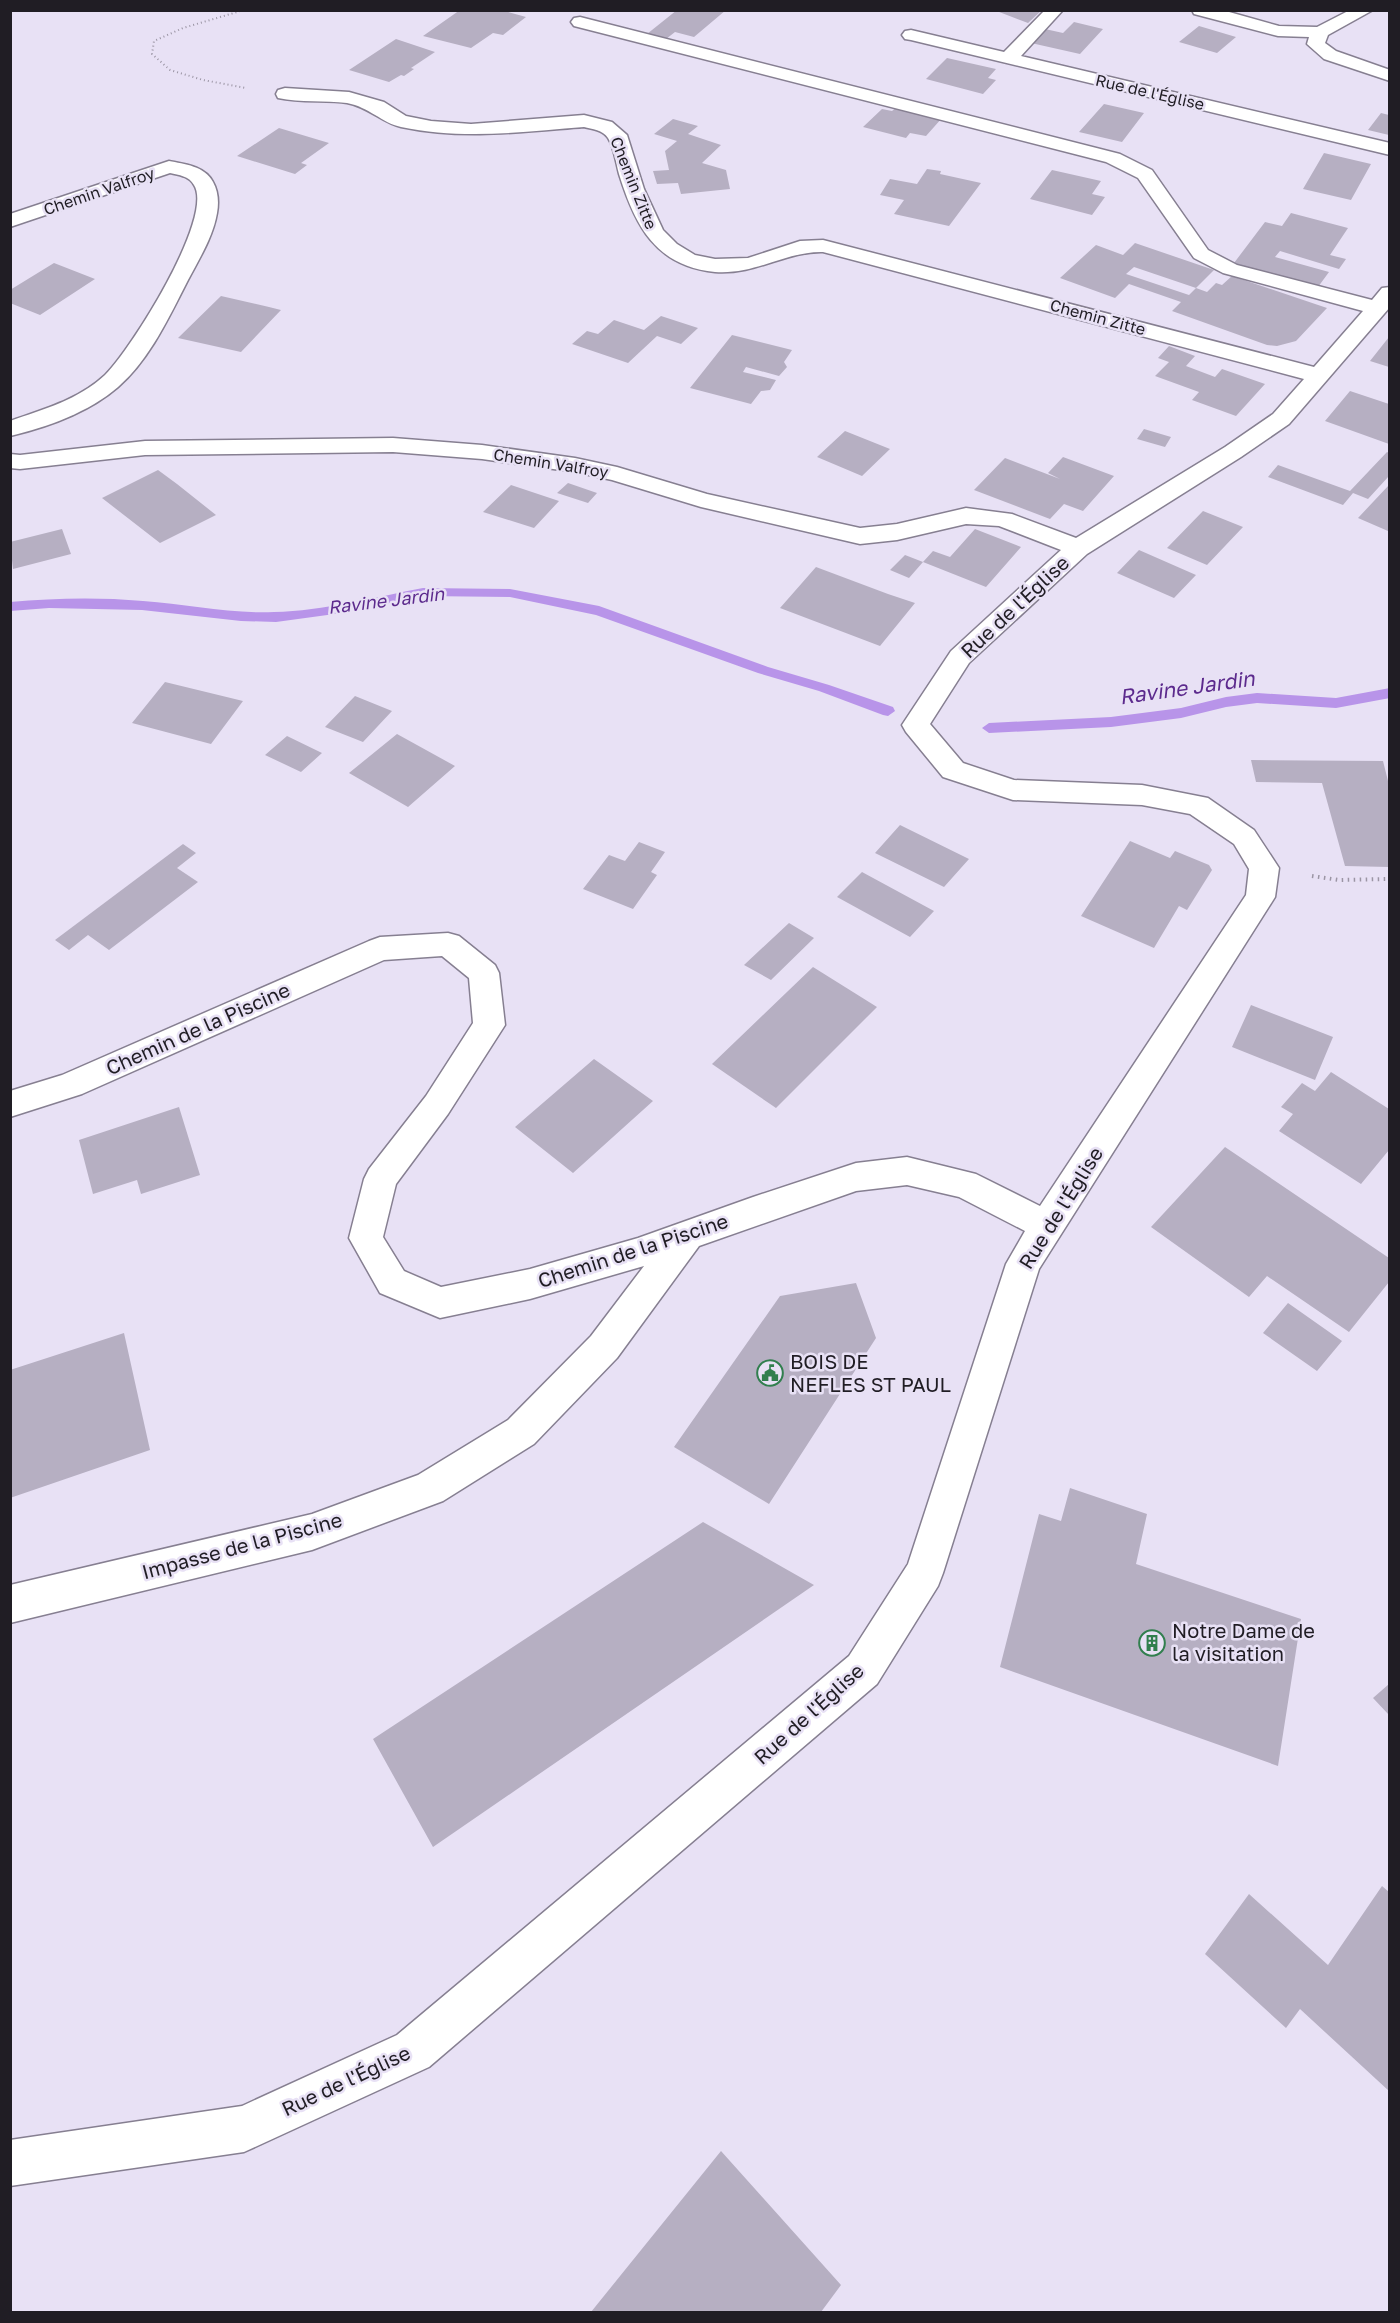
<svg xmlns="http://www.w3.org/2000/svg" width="1400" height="2323" font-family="'Golos Text',sans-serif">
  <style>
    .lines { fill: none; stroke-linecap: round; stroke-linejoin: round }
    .stream { fill: #b894e9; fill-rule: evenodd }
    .building { fill: #b6afc2 }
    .minor-casing { stroke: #867f91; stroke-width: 3 }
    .path-far1 { stroke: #9b95a4; stroke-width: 2; stroke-dasharray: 1 3; stroke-linecap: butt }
    .path { stroke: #9b95a4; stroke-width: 4; stroke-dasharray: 1.5 4.5; stroke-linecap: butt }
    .minor { fill: #fff; fill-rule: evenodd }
    .labels { text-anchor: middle; stroke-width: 5; stroke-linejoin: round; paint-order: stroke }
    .far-street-label { font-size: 16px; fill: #201d24; stroke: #e8e1f5 }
    .far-water-label { font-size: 18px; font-style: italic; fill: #5c2a8d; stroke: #e8e1f5 }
    .street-label { font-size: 20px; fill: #201d24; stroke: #e8e1f5 }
    .poi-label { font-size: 20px; fill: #201d24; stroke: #e8e1f5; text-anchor: start }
    .water-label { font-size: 21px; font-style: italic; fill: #5c2a8d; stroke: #e8e1f5 }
  </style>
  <rect width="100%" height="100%" fill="#e8e1f5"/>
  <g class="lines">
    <!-- stream -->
    <path class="stream" d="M423,588L510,589L599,606L768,667L829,685L893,707L895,711L888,716L883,715L819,691L758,673L596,615L510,597L423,596L342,613L276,622L241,621L142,610L49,608L10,611V602C54,598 99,597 143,601C187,604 230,614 274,612C324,611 375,597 423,588Z
      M1390,688V698L1336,708L1257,703L1226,707L1181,718L1111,727L989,733L982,728L989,723L1111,717L1181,708L1226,697L1257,693L1336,698Z"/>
  </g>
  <!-- building -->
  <path class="building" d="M460,10H501L526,17L503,35L493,33L471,48L423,36Z
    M677,10H726L694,37L675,32L666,39L647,34Z
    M994,10H1042L1028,23Z
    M1074,22L1103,29L1080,54L1031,43L1045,29L1063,33Z
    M1199,26L1236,37L1217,53L1179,42Z
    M396,39L435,52L411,68L414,69L404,76L401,75L389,82L349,70Z
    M947,58L996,69L988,78L996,80L983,94L926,79Z
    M1104,104L1144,113L1122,142L1079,132Z
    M897,107L942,118L926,136L910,133L906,138L863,127L882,109L892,111Z
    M1381,113L1389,115V135L1368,130Z
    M673,119L698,126L688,134L721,145L702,163L726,170L730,189L681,194L678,183L657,184L653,171L669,170L665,151L677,141L654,134Z
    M279,128L329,143L301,163L307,165L295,174L237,156Z
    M1324,153L1371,164L1351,200L1303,189Z
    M927,169L941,171L940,174L981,183L949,226L894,214L904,200L880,195L890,179L917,184Z
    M1052,170L1101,181L1092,194L1105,197L1092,215L1030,199Z
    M1291,213L1348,228L1330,255L1346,259L1339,269L1280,251L1275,257L1329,272L1318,287L1234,263L1265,222L1282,226Z
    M1135,243L1214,270L1196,288L1134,267L1126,274L1189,295L1196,288L1207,292L1216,283L1222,285L1232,276L1327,308L1296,341L1277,346L1267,345L1172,311L1181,302L1129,284L1115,298L1060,278L1096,245L1123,255Z
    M54,263L95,279L40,315L10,303V290Z
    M221,296L269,307L281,310L241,352L178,338Z
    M661,316L698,328L681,344L657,336L628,363L572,344L587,331L598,334L614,320L644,330Z
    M732,335L792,350L784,362L787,367L779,376L746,367L743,372L776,380L770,390L761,391L751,404L690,388Z
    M1389,337V367L1370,361Z
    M1169,346L1195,356L1186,366L1215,377L1222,369L1265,384L1236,416L1192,400L1199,392L1155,376L1169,362L1158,358Z
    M1350,391L1389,404V444L1325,421Z
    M1144,429L1171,437L1165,447L1137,439Z
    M845,431L890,449L862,476L817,457Z
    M1387,452L1389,453V476L1368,499L1353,493L1343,505L1268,477L1278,465L1350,491Z
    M1063,457L1114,476L1083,511L1064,504L1050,519L974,490L1005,458L1060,479L1048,473Z
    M158,470L177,484L216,515L160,543L102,498Z
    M568,483L597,493L588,503L557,493Z
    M511,485L559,501L534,528L483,512Z
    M1389,485V530L1388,531L1358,518Z
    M1203,511L1243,527L1207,565L1167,548Z
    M62,529L71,554L13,569L10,542Z
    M975,529L1021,547L986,587L923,562L933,551L950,557Z
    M1139,550L1196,575L1174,598L1117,573Z
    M905,555L923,562L909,578L890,570Z
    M816,567L888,594L915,603L880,646L780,608Z
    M165,682L243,701L211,744L132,723Z
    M355,696L392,711L363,742L325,727Z
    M397,734L455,766L408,807L349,773Z
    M287,736L322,753L301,772L265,755Z
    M1251,760L1383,761L1389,785V867L1345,866L1322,783L1256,782Z
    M900,825L969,859L944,887L875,853Z
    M1130,841L1170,858L1175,851L1209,865L1212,870L1187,910L1179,906L1154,948L1081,916Z
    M639,842L665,852L651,872L657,875L633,909L583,889L609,855L625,861Z
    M183,844L196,853L177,868L198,882L109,950L88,935L69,950L55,940Z
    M862,872L934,911L910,937L837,897Z
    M789,923L814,938L771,980L744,965Z
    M813,967L877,1007L776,1108L712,1064Z
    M1251,1005L1333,1037L1315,1080L1232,1047Z
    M594,1059L653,1101L573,1173L515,1127Z
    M1331,1072L1389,1109V1150L1361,1184L1279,1131L1293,1114L1281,1107L1302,1083L1315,1091Z
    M179,1107L200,1175L141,1194L137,1180L93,1194L79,1140Z
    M1225,1147L1389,1258V1282L1349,1332L1267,1276L1249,1297L1151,1227Z
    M856,1283L876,1338L769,1504L674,1447L780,1296Z
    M1288,1303L1342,1341L1317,1371L1263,1333Z
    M124,1333L150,1450L10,1498V1370Z
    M1070,1488L1147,1514L1136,1564L1301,1619L1278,1766L1000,1667L1039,1514L1061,1521Z
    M703,1522L814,1585L433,1847L373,1739Z
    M1389,1684V1715L1373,1698Z
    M1382,1886L1389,1892V2091L1300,2009L1286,2028L1205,1954L1249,1894L1328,1965Z
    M721,2151L841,2285L821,2312H591Z"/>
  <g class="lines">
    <!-- minor casing -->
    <g class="minor-casing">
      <path id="minor" d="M1045,10H1063L1021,56L1390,143V155L911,40L905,39L902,35L905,31L911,30L1004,52Z
        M1192,10H1222L1279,26L1317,27L1350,10H1373L1328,35L1325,43L1336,51L1390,70V81L1324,59L1307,44L1309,37L1278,36L1194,14Z
        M580,17L1120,154L1152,170L1208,250L1237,265L1372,300L1382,288L1390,287V307L1289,424L1241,457L1087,554L969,663L930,724L963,763L1014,780L1142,785L1208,798L1254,830L1279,868L1275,897L1039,1269L943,1573L938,1586L877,1684L429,2067L244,2152L10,2186V2140L242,2106L397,2035L849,1656L908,1564L1006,1264L1025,1231L959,1197L907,1185L856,1191L699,1246L617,1358L534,1444L443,1501L312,1550L10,1623V1585L312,1514L418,1475L508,1420L591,1336L644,1266L530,1299L440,1318L380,1293L349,1238L364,1179L369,1169L426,1096L473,1023L469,978L442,956L384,960L82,1094L10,1117V1091L62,1075L369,941L380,937L448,933L459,936L495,965L499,973L505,1025L448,1114L396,1184L383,1237L404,1271L441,1287L530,1269L638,1238L753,1197L856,1163L907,1157L976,1174L1040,1206L1246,895L1249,869L1234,844L1190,814L1142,805L1013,800L943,777L906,732L902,725L951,651L1061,550L999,526L966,524L897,540L860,544L701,507L612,480L575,472L482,459L393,452L145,455L20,469L10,468V454L20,455L145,441L393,438L482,445L575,458L617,467L707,494L860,528L897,524L966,508L1012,514L1076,538L1225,447L1273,414L1304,379L823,252C786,251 756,275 715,272C655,266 635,225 619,174C616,163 614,147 608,138C603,130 592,129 584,127C522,132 462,140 401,127C382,123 369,107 347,103C324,100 301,103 278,98L276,94L278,90L285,88L349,92L384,102L406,116L431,121L471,124L584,115L612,122L627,135L644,189L663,230L677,244L695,255L715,259L748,258L800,241L823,240L1314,367L1363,311L1223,273L1194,258L1138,178L1106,162L574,26L571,22L574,18Z
        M169,161C184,164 205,166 213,182C218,191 219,202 217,213C213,237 199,259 188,280C169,317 150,359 118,387C89,412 48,427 10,436V421C44,409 78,400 105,375C130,351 215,217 194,185C189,176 179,175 170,173L10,227V214Z"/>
    </g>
    <!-- path-far1 -->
    <path class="path-far1" d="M244,10L183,28L154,41L152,54L170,70L203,80L246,88"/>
    <!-- path -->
    <path class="path" d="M1312,876L1339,880L1390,879"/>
    <!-- minor -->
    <use href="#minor" class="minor"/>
  </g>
  <!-- icons -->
  <defs>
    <g id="civic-ring" transform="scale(1.35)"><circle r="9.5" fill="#e8e1f5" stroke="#317f4e" stroke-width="1.5"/><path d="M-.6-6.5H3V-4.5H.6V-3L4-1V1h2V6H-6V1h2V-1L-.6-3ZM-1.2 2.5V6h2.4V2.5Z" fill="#317f4e"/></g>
    <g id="building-ring" transform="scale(1.35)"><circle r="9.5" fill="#e8e1f5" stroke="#317f4e" stroke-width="1.5"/><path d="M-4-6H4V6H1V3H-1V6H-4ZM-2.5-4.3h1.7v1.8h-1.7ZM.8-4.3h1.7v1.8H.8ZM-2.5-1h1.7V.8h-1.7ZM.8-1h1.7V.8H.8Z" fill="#317f4e"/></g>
  </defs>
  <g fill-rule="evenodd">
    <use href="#civic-ring" x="770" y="1373"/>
    <use href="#building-ring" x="1152" y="1643"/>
  </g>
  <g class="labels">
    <!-- far-street labels -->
    <g class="far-street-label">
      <text transform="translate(1150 92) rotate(13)" y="6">Rue de l'Église</text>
      <text transform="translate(634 183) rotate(68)" y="6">Chemin Zitte</text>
      <text transform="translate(99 191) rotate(-19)" y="6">Chemin Valfroy</text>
      <text transform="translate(1098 317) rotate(15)" y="6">Chemin Zitte</text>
      <text transform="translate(551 463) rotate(9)" y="6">Chemin Valfroy</text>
    </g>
    <!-- far-water labels -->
    <g class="far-water-label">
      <text transform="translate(386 601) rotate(-7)" y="6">Ravine Jardin</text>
    </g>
    <!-- street labels -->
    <g class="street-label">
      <text transform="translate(1015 607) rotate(-43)" y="7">Rue de l'Église</text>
      <text transform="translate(198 1029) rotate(-24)" y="7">Chemin de la Piscine</text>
      <text transform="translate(1061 1208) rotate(-58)" y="7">Rue de l'Église</text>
      <text transform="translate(633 1251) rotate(-18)" y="7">Chemin de la Piscine</text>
      <text transform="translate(242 1546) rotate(-15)" y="7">Impasse de la Piscine</text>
      <text transform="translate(809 1714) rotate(-42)" y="7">Rue de l'Église</text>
      <text transform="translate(346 2081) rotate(-25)" y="7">Rue de l'Église</text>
    </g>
    <!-- poi labels -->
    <g class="poi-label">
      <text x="790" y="1369">BOIS DE<tspan x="790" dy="23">NEFLES ST PAUL</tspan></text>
      <text x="1172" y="1638">Notre Dame de<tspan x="1172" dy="23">la visitation</tspan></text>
    </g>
    <!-- water labels -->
    <g class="water-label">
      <text transform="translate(1187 688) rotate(-8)" y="7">Ravine Jardin</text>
    </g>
  </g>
  <!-- border -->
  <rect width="1400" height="2323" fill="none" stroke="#201d24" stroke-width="24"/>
</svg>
